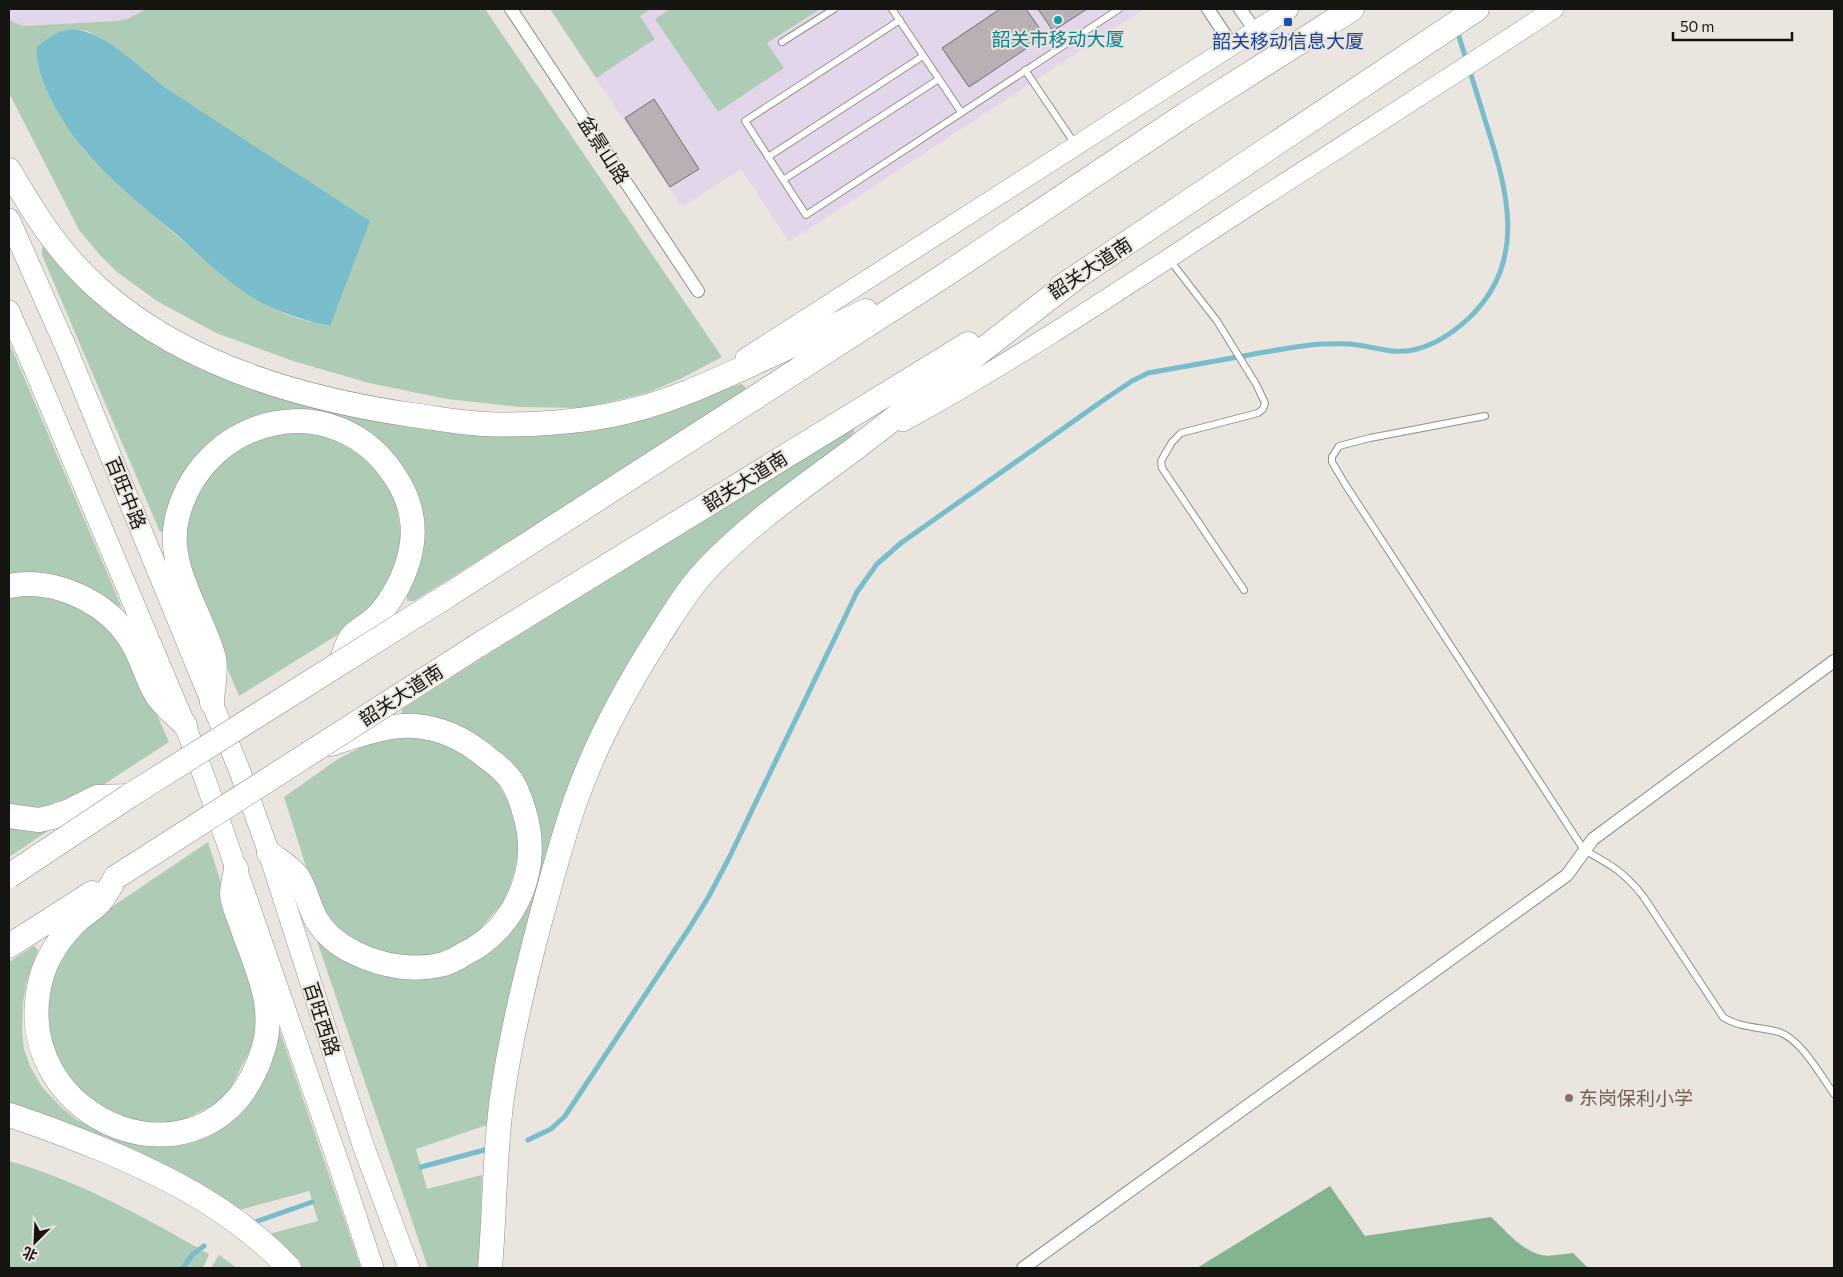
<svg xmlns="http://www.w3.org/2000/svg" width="1843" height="1277" font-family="Commissioner,'Noto Sans SC',sans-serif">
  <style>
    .commercial { fill: #e4d6ea }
    .green { fill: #aeccb5; fill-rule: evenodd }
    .forest { fill: #84b38f }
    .water { fill: #79bdcd }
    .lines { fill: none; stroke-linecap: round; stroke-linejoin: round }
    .stream { stroke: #79bdcd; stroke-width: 5 }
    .building { fill: #b8b0b5; stroke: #736c71 }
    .lane-casing { stroke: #928e87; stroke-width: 8 }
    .street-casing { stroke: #928e87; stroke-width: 14 }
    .secondary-casing { stroke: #928e87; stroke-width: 20 }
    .primary-casing { stroke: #928e87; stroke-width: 22 }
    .highway-casing { stroke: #928e87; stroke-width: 25 }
    .lane { stroke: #fff; stroke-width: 6 }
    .street { stroke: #fff; stroke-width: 12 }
    .secondary { stroke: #fff; stroke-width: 19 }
    .primary { stroke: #fff; stroke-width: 21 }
    .highway { stroke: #fff; stroke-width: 24 }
    .highway-bridge-casing { stroke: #928e87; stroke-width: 25; stroke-linecap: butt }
    .highway-bridge { stroke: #fff; stroke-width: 24 }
    .culture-dot { fill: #0f9aa8; stroke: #eae5de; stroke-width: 2 }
    .transit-dot { fill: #1a4fb4; stroke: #eae5de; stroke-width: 2 }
    .education-dot { fill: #8d6e63; stroke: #eae5de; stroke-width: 2 }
    .labels { text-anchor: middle; stroke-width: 4; stroke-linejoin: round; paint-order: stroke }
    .culture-label { font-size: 19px; fill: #0d838f; stroke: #eae5de }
    .transit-label { font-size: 19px; fill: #164399; stroke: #eae5de }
    .street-label { font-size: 19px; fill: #151411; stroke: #eae5de }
    .education-label { font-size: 19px; fill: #785e54; stroke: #eae5de; text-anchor: start }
  </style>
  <rect width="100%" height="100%" fill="#eae5de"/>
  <!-- commercial -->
  <path class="commercial" d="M9,9H146L129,18L116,21L23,26L9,20Z
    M651,9H1144L789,242L741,169L682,207L596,78L655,39L640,16Z"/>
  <!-- green -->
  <path class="green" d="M146,9H485L722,357L680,379L649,392L618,400L580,408L519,407L447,399L369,383L293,361L216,333L157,301L117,272L99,254L79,230L9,93V20L23,26L116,21L129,18ZM73,29L87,31L101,38L169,90L330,326C312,322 295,319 279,311C237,292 203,258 169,229C140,203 104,176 80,145C66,127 56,106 46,86Z
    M550,9H651L640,16L655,39L596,78Z
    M670,9H820L767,43L784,68L718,112L655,19Z
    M42,247L46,248L120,318L394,422L686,402L741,384L746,387L744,393L414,601H407V596L421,549L365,436L237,426L215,438L193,458L174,491L164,530L160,532L42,255Z
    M9,342L122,608L101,595L9,576Z
    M854,427V432L849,438L744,519L628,669L495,1070L487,1125L416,1149L427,1189L482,1175L480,1268H428L317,941L322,940L375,972L501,938L536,811L530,792L519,773L491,744L475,735L402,716V709L841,431Z
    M294,430L332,436L369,460L394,494L397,507L401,536L397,563L387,587L363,619L239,696L195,591L182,546L191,497L236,445Z
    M23,594L55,597L102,620L135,665L169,742L89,794L42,809L9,805V596Z
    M424,736L462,751L495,778L515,814L518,832V853L515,869L510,886L502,904L473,937L440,955L402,957L366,947L347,937L321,914L284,797L338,759L375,740Z
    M9,826L48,831L9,857Z
    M208,842L261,1008L258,1034L229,1091L215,1104L193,1115L175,1123L139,1125L93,1107L48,1049V985L64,951L88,923Z
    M34,946L38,950L26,984L23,1004L22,1030L24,1049L30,1066L42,1087L61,1107L77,1120L109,1136L136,1144L164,1145L189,1140L273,1052L279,1029L361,1268H303L269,1234L318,1221L309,1191L239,1210L9,1105V962Z
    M9,1161C80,1181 145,1218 209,1254L203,1268H9Z
    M219,1255L237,1268H211Z"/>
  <!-- forest -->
  <path class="forest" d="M1330,1186L1365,1236L1491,1217C1506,1231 1521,1250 1541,1255C1550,1257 1563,1254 1573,1253L1588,1268H1197Z"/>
  <!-- water -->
  <path class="water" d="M73,29C110,33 141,71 172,92C237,135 304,178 370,221L330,326C303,320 279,313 255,299C226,281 201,257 176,234C143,207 108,179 81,146C63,124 34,76 37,47C49,37 57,31 73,29Z"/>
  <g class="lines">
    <!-- stream -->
    <path class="stream" d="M528,1140L551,1129L565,1116L690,927L709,896L729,858L857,592L877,564L901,543L1105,399L1132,381L1148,373C1182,367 1215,361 1249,355C1272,351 1296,346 1320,344C1332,344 1346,343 1358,345C1378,348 1397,355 1417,349C1436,344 1455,331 1469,318C1529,261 1507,189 1485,120C1476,90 1466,60 1457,30
      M421,1167L488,1149
      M252,1223L312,1202
      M183,1268L192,1255L204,1246"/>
  </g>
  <!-- building -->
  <path class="building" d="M1000,9H1026L1045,36L969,87L942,48Z
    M1038,9H1087L1053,31Z
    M654,99L699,169L670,187L625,118Z"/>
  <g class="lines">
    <!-- lane casing -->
    <g class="lane-casing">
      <path id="lane" d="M892,9L961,112
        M900,20L745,121L806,215L1119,9
        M782,42L834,9
        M1025,70L1075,144
        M768,157L923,56
        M783,180L939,79
        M1169,259L1217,321L1256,384L1265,403L1263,409L1258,413L1181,433L1172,442L1161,461L1162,468L1244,590
        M1485,416L1370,438L1339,446L1332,457V462L1345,484L1584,850C1611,865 1623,871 1643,896L1723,1017C1739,1028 1761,1027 1779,1032C1801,1039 1821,1076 1834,1094"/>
    </g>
    <!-- street casing -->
    <g class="street-casing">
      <path id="street" d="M511,9L698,291
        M1208,9L1232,45
        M1240,9L1255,30
        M1023,1268L1567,875L1593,839L1834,661"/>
    </g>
    <!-- secondary casing -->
    <g class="secondary-casing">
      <path id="secondary" d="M745,358L1289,9
        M903,422C1018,359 1126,286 1235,215C1341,146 1448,79 1554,9"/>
    </g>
    <!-- primary casing -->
    <g class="primary-casing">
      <path id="primary" d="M9,219L68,352L239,769L269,853L363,1145L409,1268
        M9,311L34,368L185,725L206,782L337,1159L373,1268"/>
    </g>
    <!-- highway casing -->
    <g class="highway-casing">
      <path id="highway" d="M9,170C35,215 60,255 100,290C184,365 302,399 412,415C436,418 460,423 484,424C530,426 585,422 629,411C672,401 712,382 752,364C790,346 828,329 866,311
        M1061,287L1477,9
        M9,586C55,577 108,602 132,642C142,658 146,678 156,694C163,706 176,715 185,725
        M447,596L945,275L1186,114L1352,9
        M477,646L968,344
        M212,703C212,691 217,669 214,658C202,613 165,566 177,518C203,413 338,384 396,478C409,498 415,519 412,543C409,567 397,592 382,611C375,621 362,627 353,635C347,641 344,654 341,662
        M9,816L39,820L52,817L67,812L97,797L129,796
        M269,853C278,860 292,868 298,877C306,890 309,906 316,919C325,934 340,946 355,953C382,966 414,972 444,964C450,962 458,958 464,954C517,928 542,867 524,811C521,801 517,789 511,780C504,771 495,763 486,757C466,740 441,728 415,726C386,724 357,736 330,744
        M116,877C111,885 106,895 100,902C94,909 86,913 79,919C63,934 49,954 42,975C0,1124 215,1207 263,1050C277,1007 256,967 242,927C239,917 232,904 232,894C232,886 235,877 236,868
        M9,946L92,893
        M9,1115C41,1125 71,1137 101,1149C169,1177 238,1213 289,1268
        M490,1268C495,1212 494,1154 502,1098C510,1039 524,982 539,925C550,884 561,843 575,802C595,745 624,691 657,639C672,616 687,590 706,570C751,522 805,486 857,447C930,391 1002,335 1074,279"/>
    </g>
    <!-- lane -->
    <use href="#lane" class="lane"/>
    <!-- street -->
    <use href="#street" class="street"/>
    <!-- secondary -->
    <use href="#secondary" class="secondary"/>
    <!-- primary -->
    <use href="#primary" class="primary"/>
    <!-- highway -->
    <use href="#highway" class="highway"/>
    <!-- highway-bridge casing -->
    <g class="highway-bridge-casing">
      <path id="highway-bridge" d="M9,876L129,796L447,596
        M116,877L477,646"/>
    </g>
    <!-- highway-bridge -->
    <use href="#highway-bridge" class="highway-bridge"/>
  </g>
  <!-- markers -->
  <circle class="culture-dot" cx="1058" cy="20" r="5"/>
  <rect class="transit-dot" x="1283" y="17" width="10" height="10" rx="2.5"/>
  <circle class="education-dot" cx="1569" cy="1098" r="5"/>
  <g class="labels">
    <!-- culture labels -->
    <g class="culture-label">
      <text x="1058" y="46">韶关市移动大厦</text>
    </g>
    <!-- transit labels -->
    <g class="transit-label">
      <text x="1288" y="48">韶关移动信息大厦</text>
    </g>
    <!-- street labels -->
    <g class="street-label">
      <text transform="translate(604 150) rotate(57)" y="7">盆景山路</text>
      <text transform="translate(1090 268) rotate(-33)" y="7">韶关大道南</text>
      <text transform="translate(745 481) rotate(-32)" y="7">韶关大道南</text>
      <text transform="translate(126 493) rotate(68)" y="7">百旺中路</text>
      <text transform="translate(401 695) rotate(-33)" y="7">韶关大道南</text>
      <text transform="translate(322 1019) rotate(72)" y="7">百旺西路</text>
    </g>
    <!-- education labels -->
    <g class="education-label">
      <text x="1579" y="1105">东岗保利小学</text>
    </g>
  </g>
  <!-- border -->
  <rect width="1843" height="1277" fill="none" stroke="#151411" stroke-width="20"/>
  <!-- north arrow -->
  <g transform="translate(35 1242) rotate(204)" stroke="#eae5de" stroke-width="4" paint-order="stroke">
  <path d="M0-4L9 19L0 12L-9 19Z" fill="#151411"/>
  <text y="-8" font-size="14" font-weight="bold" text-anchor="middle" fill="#151411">北</text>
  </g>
  <!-- scale -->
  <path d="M1673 32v8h119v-8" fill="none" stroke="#151411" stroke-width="2.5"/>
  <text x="1680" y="32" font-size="15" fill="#151411" stroke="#eae5de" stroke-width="4" paint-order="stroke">50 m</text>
</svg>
